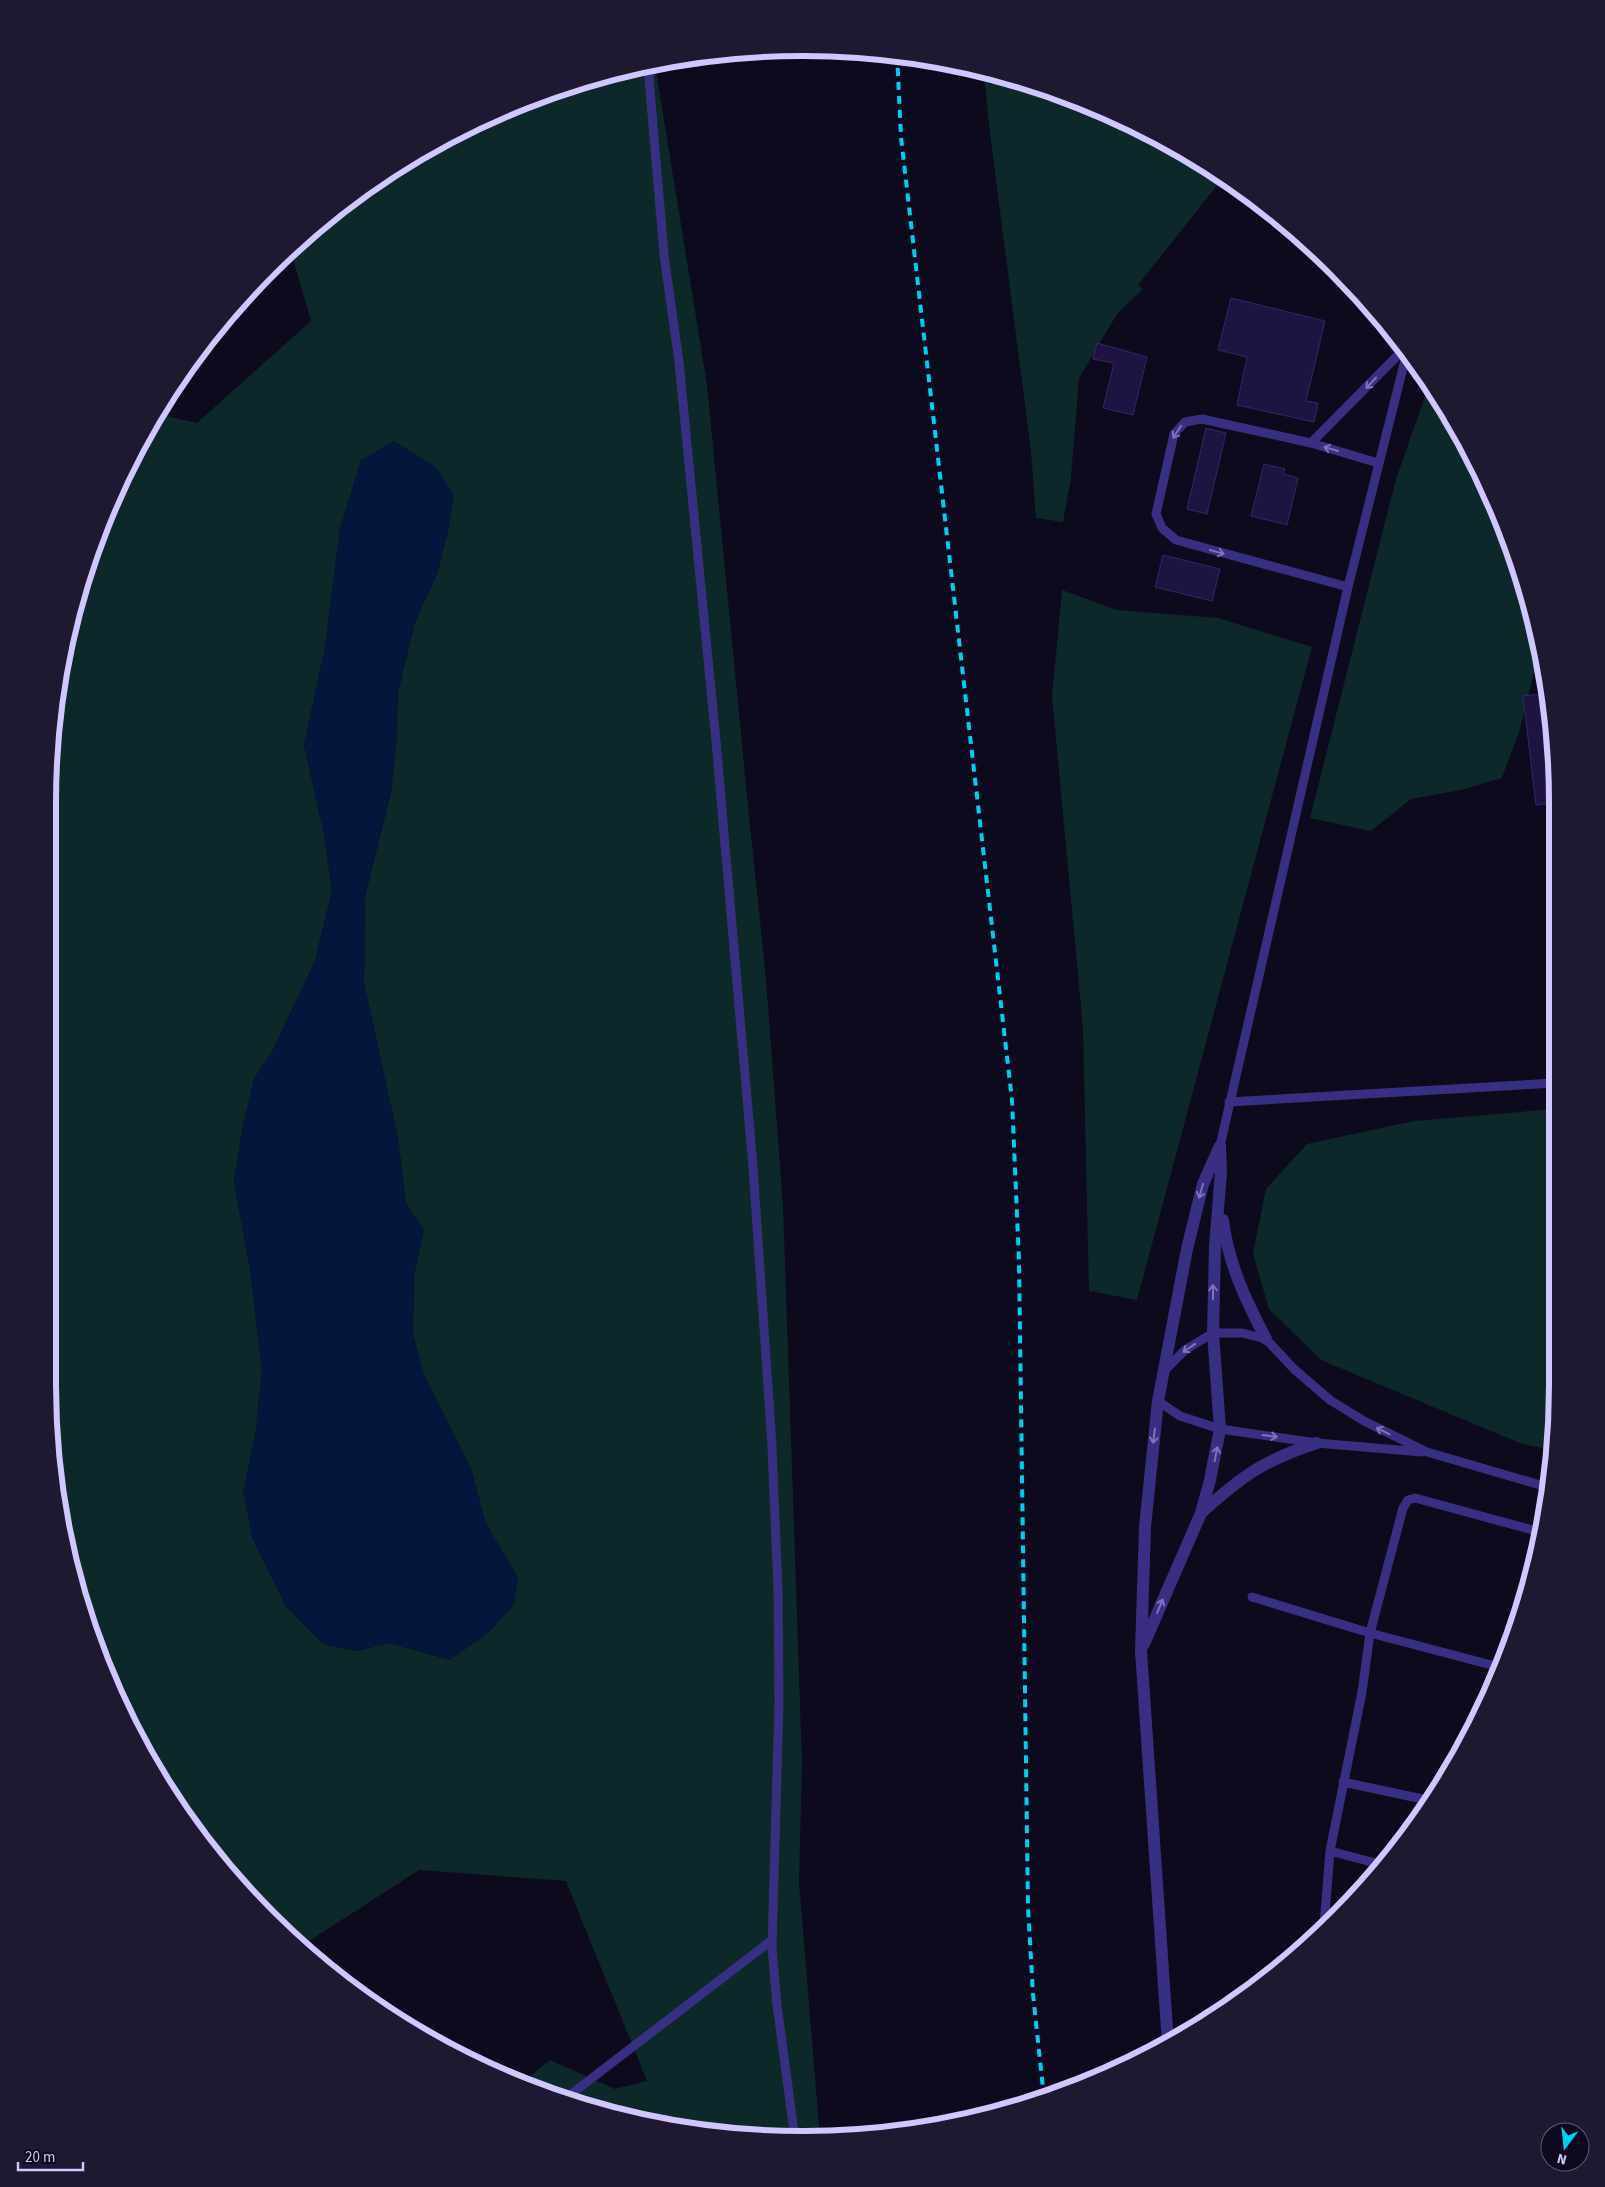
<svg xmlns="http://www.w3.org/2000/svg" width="1605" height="2187" font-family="'Source Sans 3',sans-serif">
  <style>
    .green { fill: #0c2828; fill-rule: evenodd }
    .water { fill: #04163c }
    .building { fill: #1f1441; stroke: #36246f }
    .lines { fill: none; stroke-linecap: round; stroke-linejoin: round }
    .service { stroke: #373082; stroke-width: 9 }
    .tertiary { stroke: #373082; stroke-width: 12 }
    .rail { stroke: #00cef2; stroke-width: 4; stroke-dasharray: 8 6; stroke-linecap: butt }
    .oneway { stroke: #7c74ba }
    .rim { fill: none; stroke: #d0c7ff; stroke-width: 6 }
  </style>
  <rect width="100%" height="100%" fill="#0e0a1e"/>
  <!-- green -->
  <path class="green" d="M655,65L707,385L749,816L766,979L783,1206L802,1762L799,1882L820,2138L802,2139L704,2133L607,2114L523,2082L550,2060L615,2089L647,2081L566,1881L419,1870L303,1945L301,1949L235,1882L175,1804L105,1674L73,1580L54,1483L49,753L73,607L105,513L158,414L197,423L311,321L291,252L343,204L468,125L607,73ZM361,460L448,531L437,574L415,622L398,692L396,745L391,792L365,896L364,983L398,1138L406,1204L424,1230L414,1274L413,1334L424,1375L471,1469L486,1524L518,1578L513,1605L491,1630L450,1660L389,1643L355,1651L323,1644L286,1606L252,1537L256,1429L262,1369L250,1268L234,1182L242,1131L254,1079L273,1050L315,961L332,891L324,834L304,745L325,648L340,529Z
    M984,73L1045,87L1180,149L1222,179L1138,285L1143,289L1117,314L1079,378L1071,478L1063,522L1036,518L1031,452L989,125Z
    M1429,385L1456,425L1500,513L1532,607L1541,653L1533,677L1520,729L1502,778L1461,790L1411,799L1371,831L1310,818L1396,479Z
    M1062,590L1117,610L1218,618L1312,647L1137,1300L1089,1291L1083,1028L1052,696Z
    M1554,1109L1556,1434L1553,1450L1522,1444L1321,1360L1269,1309L1253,1254L1266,1189L1307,1144L1414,1121Z"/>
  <!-- water -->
  <path class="water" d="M394,441L436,467L454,496L448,531L437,574L415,622L398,692L396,745L391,792L365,896L364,983L398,1138L406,1204L424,1230L414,1274L413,1334L424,1375L471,1469L486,1524L518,1578L513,1605L491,1630L450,1660L389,1643L355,1651L323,1644L286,1606L252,1537L243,1492L256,1429L262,1369L250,1268L234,1182L242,1131L254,1079L273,1050L315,961L332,891L324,834L304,745L325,648L340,529L361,460Z"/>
  <!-- building -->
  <path class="building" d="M1231,298L1325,321L1306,401L1318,403L1314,422L1237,405L1247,357L1218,350Z
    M1097,343L1147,357L1133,415L1103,408L1114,363L1093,359Z
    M1206,428L1226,433L1207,514L1187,509Z
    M1264,464L1285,469L1283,474L1298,478L1287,525L1251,516Z
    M1163,555L1220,569L1212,601L1155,587Z
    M1549,693L1551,704L1552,803L1536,805L1523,696Z"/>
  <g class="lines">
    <!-- service -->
    <path class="service" d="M648,66L664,255L679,362L716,741L753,1167L772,1446L778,1589L779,1702L772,1948L777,2005L795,2139
      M1311,443L1405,348
      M1348,587L1176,540L1162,528L1156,514L1174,434L1185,422L1202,419L1311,443L1378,463
      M1229,1102L1554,1083
      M1220,1146L1348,587L1407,352
      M1166,1369L1185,1350L1213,1333H1242L1266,1339L1294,1369L1330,1400L1364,1421L1427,1452L1547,1487
      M1158,1401L1180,1416L1220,1429L1317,1443L1422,1452
      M1252,1597L1370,1633L1499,1667
      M1343,1782L1432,1801
      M1330,1851L1383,1865
      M1324,1926L1330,1851L1362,1692L1370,1633L1403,1508L1408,1500L1415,1498L1540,1532
      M566,2098L772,1940"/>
    <!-- tertiary -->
    <path class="tertiary" d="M1223,1220C1228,1263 1246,1301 1266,1339
      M1201,1513C1242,1476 1264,1460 1317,1443
      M1144,1644L1201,1513L1210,1480L1220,1429L1213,1333L1215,1246L1221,1172L1220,1149
      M1168,2044L1141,1651L1145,1527L1158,1401L1187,1249L1203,1184L1220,1146"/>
    <!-- rail -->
    <path class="rail" d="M897,54L901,137L1012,1100L1019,1261L1028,1907L1033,1994L1044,2098"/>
  </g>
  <!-- one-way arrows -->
  <defs><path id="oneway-shaft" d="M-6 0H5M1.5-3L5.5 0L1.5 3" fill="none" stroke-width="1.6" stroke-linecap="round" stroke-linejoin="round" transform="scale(1.25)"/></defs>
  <g class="oneway">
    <use href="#oneway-shaft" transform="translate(1371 383) rotate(133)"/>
    <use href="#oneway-shaft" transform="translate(1177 432) rotate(123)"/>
    <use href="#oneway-shaft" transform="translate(1331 449) rotate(-164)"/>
    <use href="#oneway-shaft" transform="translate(1217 552) rotate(15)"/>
    <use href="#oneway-shaft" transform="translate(1201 1191) rotate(106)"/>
    <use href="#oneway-shaft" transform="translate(1213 1292) rotate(-90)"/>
    <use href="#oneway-shaft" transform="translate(1189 1348) rotate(146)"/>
    <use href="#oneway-shaft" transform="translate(1383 1431) rotate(-154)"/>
    <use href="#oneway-shaft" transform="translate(1154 1436) rotate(97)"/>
    <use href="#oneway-shaft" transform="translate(1270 1436) rotate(8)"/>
    <use href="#oneway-shaft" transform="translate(1216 1454) rotate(-79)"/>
    <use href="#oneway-shaft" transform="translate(1160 1606) rotate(-67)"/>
  </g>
  <!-- crop -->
  <path d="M0 0H1605V2187H0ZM802 56H803A746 746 0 0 1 1549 802V1385A746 746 0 0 1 803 2131H802A746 746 0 0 1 56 1385V802A746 746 0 0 1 802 56Z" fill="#1e1930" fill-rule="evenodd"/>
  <path class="rim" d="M802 56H803A746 746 0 0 1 1549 802V1385A746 746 0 0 1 803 2131H802A746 746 0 0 1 56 1385V802A746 746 0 0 1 802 56Z"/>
  <!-- north arrow -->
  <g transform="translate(1565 2147) rotate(195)"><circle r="24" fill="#0e0a1e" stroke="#5c5678"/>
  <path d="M0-4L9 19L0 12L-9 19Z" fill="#00cef2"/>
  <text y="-8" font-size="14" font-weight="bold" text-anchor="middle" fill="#d0c7ff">N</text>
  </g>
  <!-- scale -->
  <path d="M18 2162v8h65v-8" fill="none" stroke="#d0c7ff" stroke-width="2.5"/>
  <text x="25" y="2162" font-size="15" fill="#d0c7ff" stroke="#0e0a1e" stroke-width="4" paint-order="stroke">20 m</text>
</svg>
